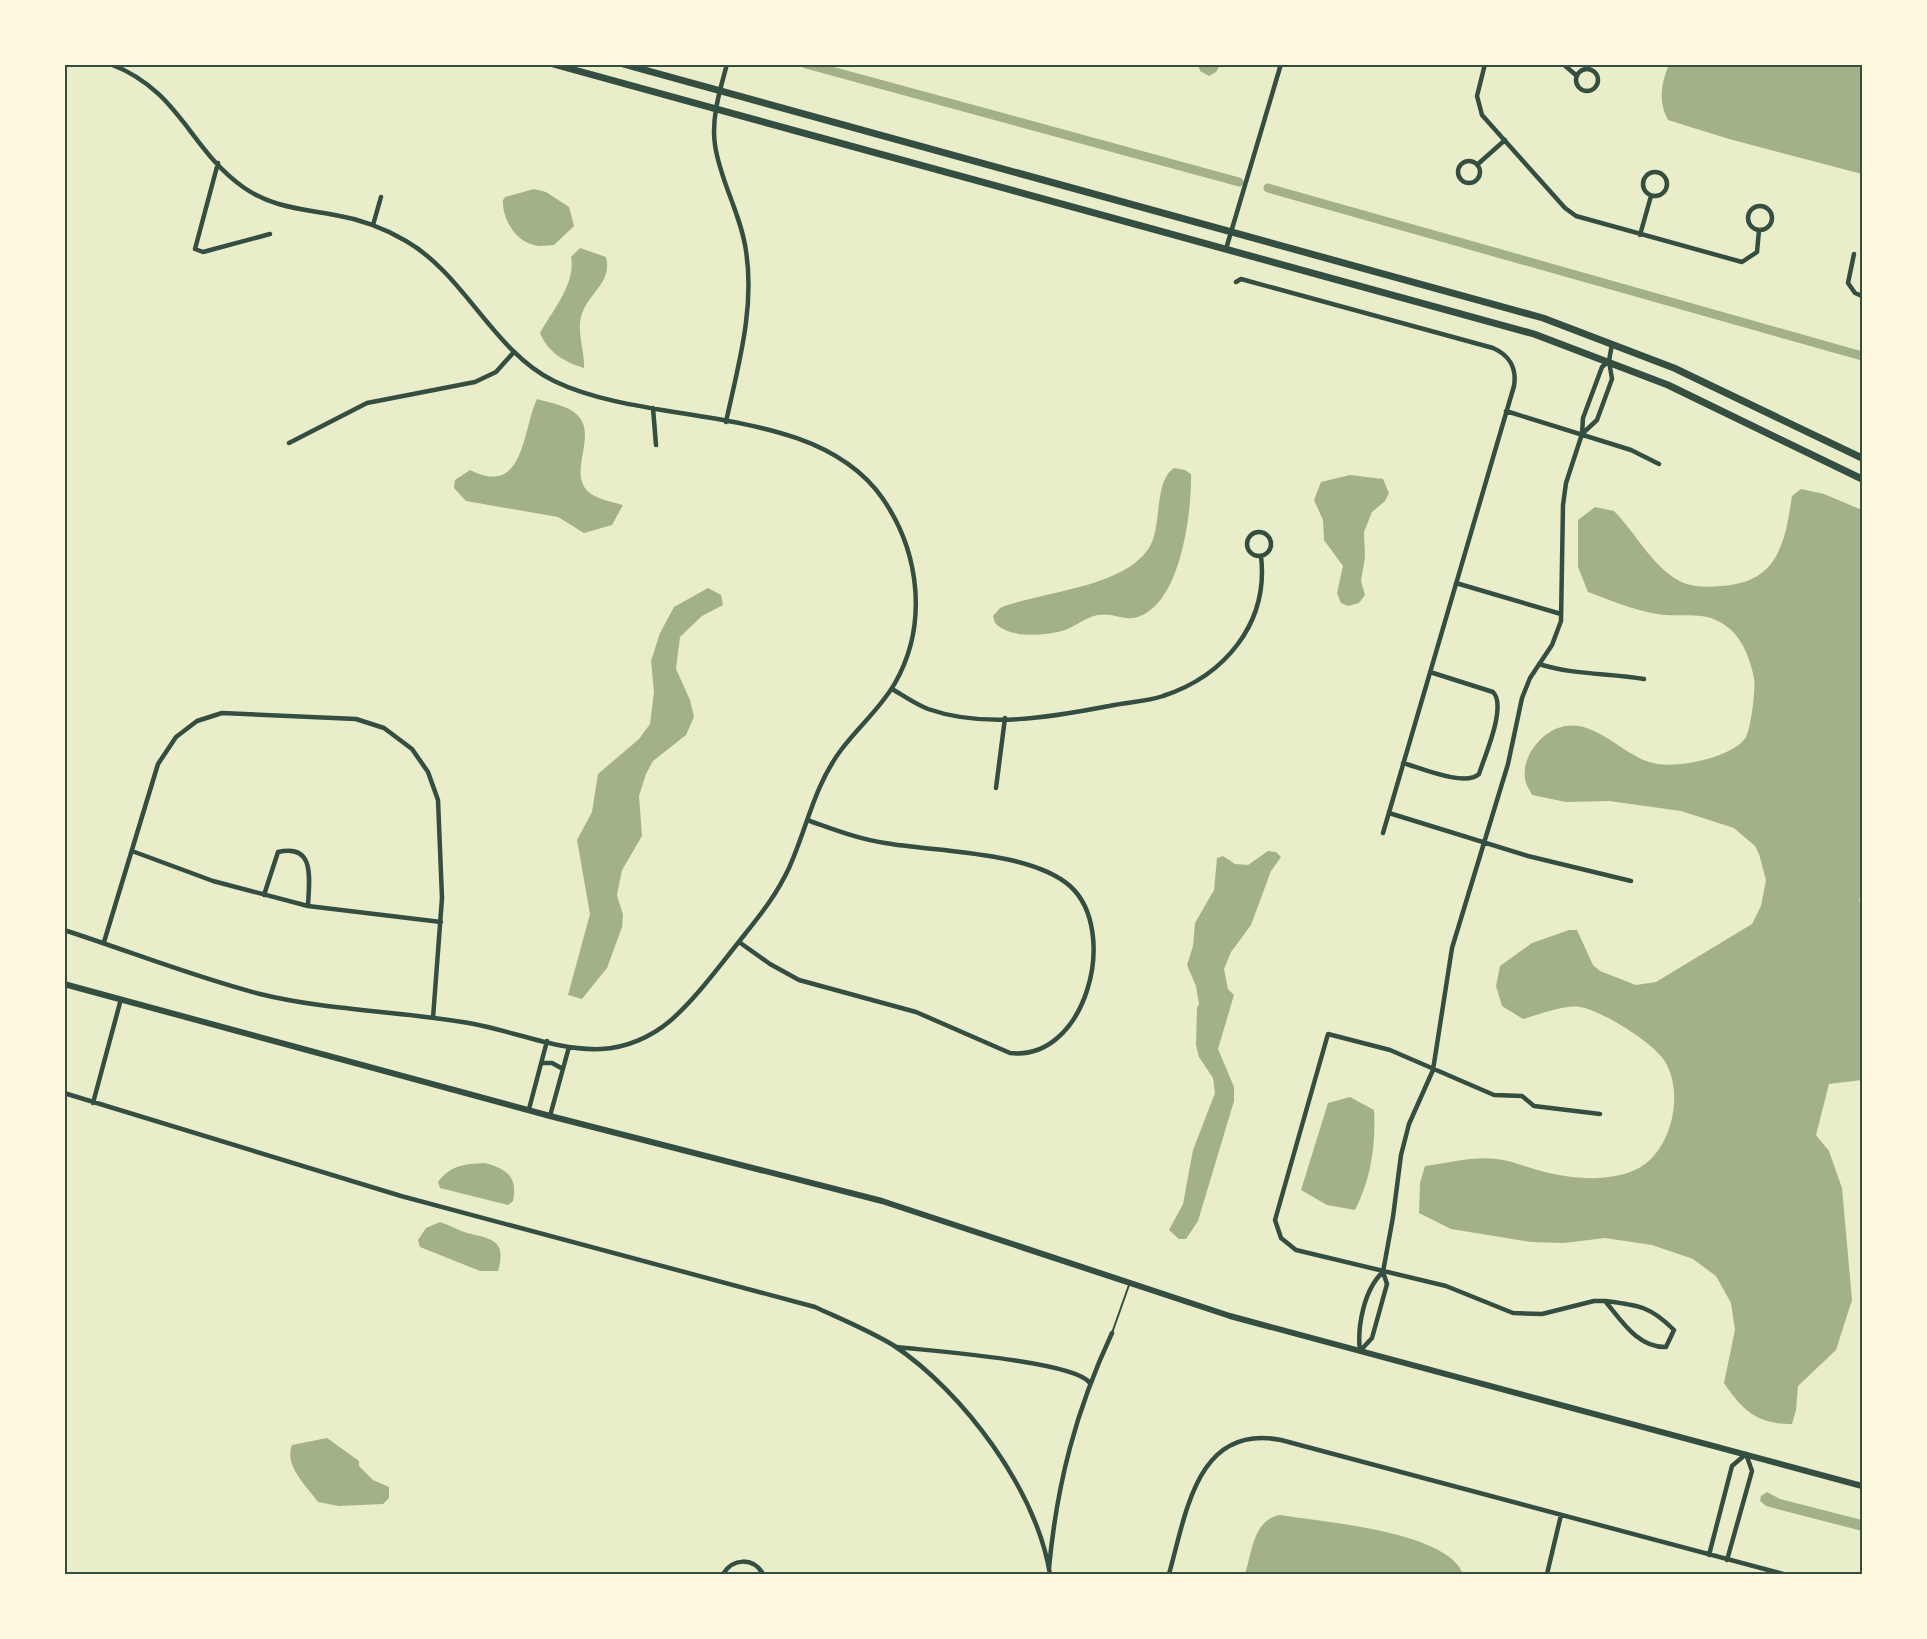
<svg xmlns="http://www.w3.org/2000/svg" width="1927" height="1639" font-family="'Work Sans',sans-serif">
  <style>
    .water { fill: #a3b18a }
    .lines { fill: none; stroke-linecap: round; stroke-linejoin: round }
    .canal { stroke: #a3b18a; stroke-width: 9 }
    .service { stroke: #344e41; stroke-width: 2 }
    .minor { stroke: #344e41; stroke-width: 4.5 }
    .tertiary { stroke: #344e41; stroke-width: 6 }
    .secondary { stroke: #344e41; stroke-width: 7 }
    .neatline { fill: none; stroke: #344e41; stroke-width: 2 }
  </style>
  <rect width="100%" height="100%" fill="#e9edc9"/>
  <!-- water -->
  <path class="water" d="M1198,65V64L1220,65L1216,72L1209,76L1200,71Z
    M1669,65H1862V174L1729,139L1668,120C1658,102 1661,83 1669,65Z
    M534,189L546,192L569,207L574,226L554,245C548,245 540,247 534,245C515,241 502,218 503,200L505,197Z
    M580,248L606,257C612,281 592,291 583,311C575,329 585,350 584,368C564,362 548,352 540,333C552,311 576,284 571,257Z
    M537,399C550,403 572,406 580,418C596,440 566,476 591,494C600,500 613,502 623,505L612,525L584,533L558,517L466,501L454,488L455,480L470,470C525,498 522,430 537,399Z
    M1174,468L1185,470L1191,474C1192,510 1182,582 1154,607C1129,629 1119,611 1098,615C1086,617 1076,626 1065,630C1045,636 1010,639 995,623L993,616L1000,608C1042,591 1126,588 1150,546C1162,525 1154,481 1174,468Z
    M1350,475L1383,479L1389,493L1385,501L1372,512L1364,532L1365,557L1361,581L1365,595L1359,603L1348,606L1341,603L1337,593L1343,566L1324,540L1323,520L1314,500L1321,482Z
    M1801,489L1824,494L1862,510V894L1859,900L1862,906V1080L1829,1084L1816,1135L1829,1151L1842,1188L1852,1300L1836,1350L1798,1386L1796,1410L1792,1424C1757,1424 1743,1411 1724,1383L1735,1330L1731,1303L1716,1276L1693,1259L1652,1245L1605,1238L1564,1243L1531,1242L1451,1229L1419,1213L1420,1183L1425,1166C1448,1163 1474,1156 1497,1159C1512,1161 1526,1167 1541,1171C1570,1179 1611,1183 1639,1168C1672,1150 1685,1092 1664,1060C1652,1042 1601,1010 1580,1007C1566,1004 1538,1015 1523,1019L1502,1006L1496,986L1500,966L1532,943L1569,930H1577L1593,965L1600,971L1636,985L1656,982L1752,924L1761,906L1766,880L1759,854L1755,846L1734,828L1681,811L1609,801L1566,802L1532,795C1530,790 1525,784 1525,778C1522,758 1539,735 1558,728C1593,715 1622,756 1653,763C1676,769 1733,758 1746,737C1751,727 1756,689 1754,678C1749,653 1738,627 1711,618C1695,613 1674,617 1657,614C1633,610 1610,600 1588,592L1578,567V520L1595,507L1614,511C1635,532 1650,563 1676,579C1690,588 1705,587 1721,586C1778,583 1785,543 1792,496Z
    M708,588L721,595L723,605L702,616L680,637L676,669L690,700L694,717L686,735L653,761L646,774L639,796L642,836L622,870L617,895L623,915L622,927L607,968L582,999L568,995L590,914L577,840L592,812L598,774L639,739L650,724L654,692L651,661L660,633L674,607Z
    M1268,851L1276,852L1281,857L1271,871L1251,925L1231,952L1224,969L1228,989L1234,995L1218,1049L1234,1087V1101L1198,1221L1186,1239H1179L1169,1230L1183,1204L1193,1150L1215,1093L1213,1078L1199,1057L1196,1045L1197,1008L1199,1004L1196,986L1187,965L1193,946L1195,923L1214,890L1217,858L1223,856L1235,864L1248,865Z
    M1350,1097L1374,1110C1376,1145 1371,1179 1355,1210L1327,1205L1301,1190L1328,1103Z
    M485,1163C507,1169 518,1177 513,1201L508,1205L440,1188L438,1182C451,1165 464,1164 485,1163Z
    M440,1222C449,1225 458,1230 467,1233C492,1239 507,1240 498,1271H480L420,1247L418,1240L426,1228Z
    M327,1438L359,1461V1466L373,1480L389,1487V1498L383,1504L339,1506L318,1502C306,1485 284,1466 292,1445Z
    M1767,1492L1780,1499L1862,1520V1531L1766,1506L1760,1501L1761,1496Z
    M1280,1515C1322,1522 1447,1531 1463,1574H1245C1252,1554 1253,1519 1280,1515Z"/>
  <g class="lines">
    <!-- canal -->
    <path class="canal" d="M806,64L1239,182
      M1268,188L1862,356"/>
    <!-- service -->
    <path class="service" d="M1112,1333L1129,1285"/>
    <!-- minor -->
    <path class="minor" d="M1485,64L1477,96L1482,115L1565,208L1576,216L1742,262L1757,252L1759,230
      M1563,64L1577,76
      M1576 80a11 11 0 1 1 22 0a11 11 0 1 1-22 0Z
      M1458 172a11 11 0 1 1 22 0a11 11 0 1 1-22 0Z
      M218,163L195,249L203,252L270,234
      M1478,164L1505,140
      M1643 184a12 12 0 1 1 24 0a12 12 0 1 1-24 0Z
      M1748 218a12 12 0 1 1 24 0a12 12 0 1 1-24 0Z
      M373,225L381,197
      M1640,235L1651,196
      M1226,249L1281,64
      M1854,254L1848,283L1855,293L1862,296
      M1236,282L1241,279L1493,348C1509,355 1517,368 1514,386L1383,833
      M653,408L656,445
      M1506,411L1631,450L1659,464
      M726,422C738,366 755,309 746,251C741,214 720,181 715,145C711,118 720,90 727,64
      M1582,434L1597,420L1612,379L1609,361L1612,344
      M289,443L367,403L475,382L496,372L514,352
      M1247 544a12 12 0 1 1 24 0a12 12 0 1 1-24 0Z
      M1456,583L1561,614
      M1539,664C1573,675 1609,673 1644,679
      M892,689C904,696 915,704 928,709C985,729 1052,717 1109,706C1126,702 1146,702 1163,696C1224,676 1269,624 1261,556
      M1403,763C1421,768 1465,787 1479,774C1485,755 1507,706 1493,692L1430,672
      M996,788L1005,718
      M1389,813L1528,856L1631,881
      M132,851L213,881L308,906L441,922
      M264,895L278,852C316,843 309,880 308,906
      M64,930C129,951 194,977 260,994C329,1011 404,1011 474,1024C516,1032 559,1051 601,1049C626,1048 651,1037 670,1021C694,1000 714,973 734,948C755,921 774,900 789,868C807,828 814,786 841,750C858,727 881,708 895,683C928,625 920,553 883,499C816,402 651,428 554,381C494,352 464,274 406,241C384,228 359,219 335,215C302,209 271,207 243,187C190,150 180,90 110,64
      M104,942L158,764L176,737L197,721L222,713L356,719L384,728L412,749L428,772L438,800L442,898L433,1018
      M739,942L770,964L799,980L916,1012L1010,1053C1086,1062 1120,931 1070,886C1030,851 936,852 885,843C858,839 833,829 807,820
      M541,1063H552L563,1069
      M64,1093L401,1196L815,1307C841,1319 868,1330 893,1345C964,1392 1036,1490 1050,1574
      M93,1103L121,999
      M529,1109L547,1041
      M1600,1114L1534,1106L1522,1096L1494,1095L1390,1050L1328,1034L1275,1220L1281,1238L1296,1250L1446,1286L1513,1313L1542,1314L1594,1301H1605
      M550,1116L569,1047
      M1605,1301C1638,1305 1650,1306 1674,1330L1666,1347C1638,1348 1622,1321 1605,1301Z
      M897,1347C931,1351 1071,1361 1089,1382
      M1360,1351L1372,1338L1387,1284L1383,1272L1393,1217L1401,1155L1409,1124L1433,1070L1452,948L1508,764L1522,698L1530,678L1552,645L1561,621L1563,505L1566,483L1582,434L1583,418L1602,367L1609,361
      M1360,1351C1357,1327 1364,1289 1383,1272
      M1709,1555L1732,1466L1746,1454L1752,1471L1727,1560
      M1049,1568C1057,1483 1076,1410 1112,1333
      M723,1574C733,1558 753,1557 763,1574
      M1169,1574C1186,1515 1196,1423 1281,1440L1783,1574
      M1547,1574L1561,1515"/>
    <!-- tertiary -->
    <path class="tertiary" d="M64,984L550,1116L882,1201L1230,1316L1862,1486"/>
    <!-- secondary -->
    <path class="secondary" d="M553,64L1534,334L1668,385L1862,479
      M623,64L1543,318L1674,368L1862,458"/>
  </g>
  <!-- border -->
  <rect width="1927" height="1639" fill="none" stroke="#fefae0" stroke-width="132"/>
  <rect x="66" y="66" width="1795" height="1507" class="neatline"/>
</svg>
